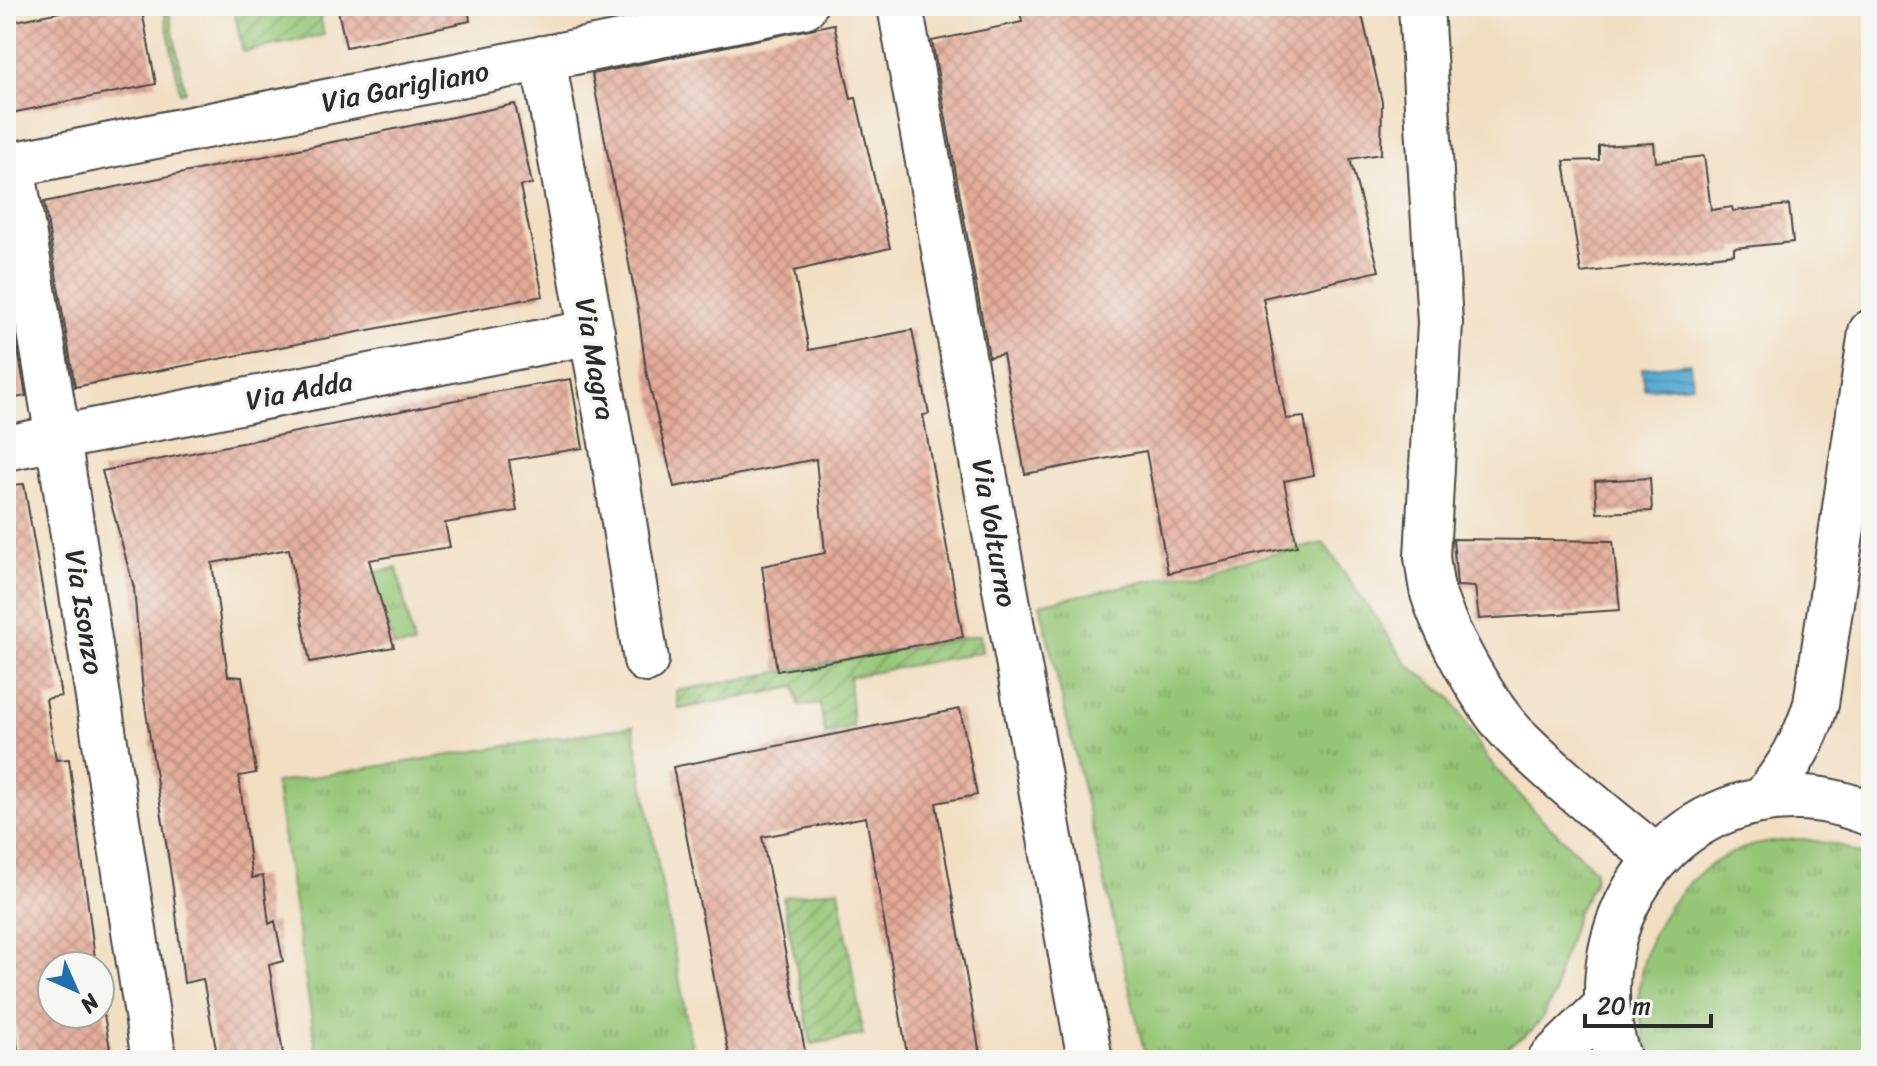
<svg xmlns="http://www.w3.org/2000/svg" width="1877" height="1066" font-family="Sriracha,sans-serif">
  <style>
    .grass { fill: url(#grass-tufts); stroke: #607850; stroke-width: 2 }
    .garden { fill: url(#garden-furrows); stroke: #607850; stroke-width: 2 }
    .water { fill: url(#water-rules); stroke: #416b7f; stroke-width: 2 }
    .building { fill: url(#building-cross-hatch) }
    .lines { fill: none; stroke-linecap: round; stroke-linejoin: round }
    .minor-casing { stroke: #494642; stroke-width: 48 }
    .major-casing { stroke: #494642; stroke-width: 48 }
    .minor { stroke: #fff; stroke-width: 44 }
    .major { stroke: #fff; stroke-width: 44 }
    .labels { text-anchor: middle; stroke-width: 7; stroke-linejoin: round; paint-order: stroke }
    .street-label { font-size: 28px; fill: #2b2b2b; stroke: #f6f6f2 }
  </style>
  <defs>
    <pattern id="grass-tufts" width="24" height="20" patternUnits="userSpaceOnUse" patternTransform="scale(2)"><rect width="24" height="20" fill="#95c676"/><path d="M3 7l-1-3M5 7V3M7 7l1-3M15 17l-1-3M17 17v-4M19 17l1-3" fill="none" stroke="#7aa161"/></pattern>
    <pattern id="garden-furrows" width="10" height="10" patternUnits="userSpaceOnUse" patternTransform="scale(2)"><rect width="10" height="10" fill="#95c676"/><path d="M-1 1l2-2M0 10L10 0M9 11l2-2" fill="none" stroke="#7aa161"/></pattern>
    <pattern id="water-rules" width="6" height="5" patternUnits="userSpaceOnUse" patternTransform="scale(2)"><rect width="6" height="5" fill="#57abd3"/><path d="M0 2.5h6" fill="none" stroke="#488bab"/></pattern>
    <pattern id="building-cross-hatch" width="8" height="8" patternUnits="userSpaceOnUse" patternTransform="scale(2)"><rect width="8" height="8" fill="#e5ac99"/><path d="M0 0l8 8M0 8l8-8" fill="none" stroke="#ba8c7d"/></pattern>
  </defs>
  <rect width="100%" height="100%" fill="#f6f6f2"/>
  <filter id="ink" filterUnits="userSpaceOnUse"><feTurbulence type="fractalNoise" baseFrequency=".0125" numOctaves="2"/><feDisplacementMap in="SourceGraphic" scale="16" xChannelSelector="R" yChannelSelector="G"/><feConvolveMatrix kernelMatrix="1 2 1 2 8 2 1 2 1" color-interpolation-filters="sRGB"/></filter>
  <filter id="wash" filterUnits="userSpaceOnUse"><feTurbulence type="fractalNoise" baseFrequency=".006" numOctaves="4" result="noise"/><feDisplacementMap in="SourceGraphic" scale="32" xChannelSelector="R" yChannelSelector="G"/><feGaussianBlur stdDeviation="1.8" result="paint"/><feColorMatrix in="noise" values="0 0 0 0 0 0 0 0 0 0 0 0 0 0 0 0 0 1.4 0 .05"/><feComposite in="paint" operator="in"/></filter>
  <g filter="url(#wash)">
    <rect width="100%" height="100%" fill="#f2dfc2"/>
    <!-- grass -->
    <path class="grass" d="M1324,543L1408,665L1450,696L1488,760L1538,815L1595,870L1594,883L1578,911L1558,974L1555,994L1541,1020L1531,1031L1507,1047L1463,1060H1146L1040,604Z
      M397,568L414,645L394,647L372,573Z
      M633,726L694,1060H318L275,783Z
      M1803,839L1842,846L1871,859V1060H1655C1614,987 1657,892 1726,856C1750,843 1776,841 1803,839Z"/>
    <!-- garden -->
    <path class="garden" d="M163,6H168L185,91L180,92Z
      M233,6H318L324,35L243,52Z
      M980,635L982,652L849,677L853,727L825,734L820,704L799,706L796,687L679,709L676,691Z
      M839,889L863,1035L811,1044L783,897Z"/>
    <!-- water -->
    <path class="water" d="M1690,363L1692,385L1644,389L1642,368Z"/>
    <g id="blocks">
      <!-- building -->
      <path class="building" d="M89,6H141L156,84L6,114V23Z
        M337,6H468L470,21L346,47Z
        M1019,6H1360L1382,102L1381,154L1350,159L1379,271L1263,298L1286,419L1304,417L1314,475L1284,481L1297,546L1168,573L1146,451L1025,474L1003,354L989,357L932,41L1022,22Z
        M834,24L851,99L856,98L890,248L794,271L809,350L912,330L929,414L923,415L963,637L777,671L762,566L825,553L816,459L674,487L646,371L638,310L592,74Z
        M515,104L532,184L520,186L543,296L75,387L44,202Z
        M1654,143L1656,162L1704,156L1711,210L1732,207L1733,211L1789,205L1793,242L1734,248V254L1581,273L1564,161L1599,160V146Z
        M15,333L26,396L6,400V334Z
        M571,379L583,448L509,460L517,511L445,523L450,547L369,560L394,647L310,662L289,549L212,563L228,676L242,677L256,773L239,776L252,878L263,876L269,924L275,921L283,961L269,965L284,1060H218L203,979L184,983L173,888L143,692L134,588L102,471L500,391Z
        M1650,478L1652,511L1597,513L1595,481Z
        M24,484L61,696L46,699L56,760L69,759L96,966H52V1014H100V992L112,1060H27L25,1051L18,1052L6,927V485Z
        M1453,539L1613,541L1620,610L1479,619L1475,587L1457,586Z
        M960,709L977,795L936,803L981,1060H908L866,817L762,837L807,1060H730L673,767Z"/>
    </g>
  </g>
  <g filter="url(#ink)">
    <use href="#blocks" fill-opacity="0" stroke="#494642" stroke-width="2"/>
    <g class="lines">
      <!-- minor casing -->
      <g class="minor-casing">
        <path id="minor" d="M900,6L1090,1060
          M1421,6L1440,323L1427,557C1429,569 1430,582 1433,593C1446,634 1486,707 1516,737C1560,780 1609,819 1657,858
          M543,58L613,453L646,660
          M12,165L58,438L154,1060
          M6,166L804,6
          M6,448L592,332
          M1550,1060L1606,1006"/>
      </g>
      <!-- major casing -->
      <g class="major-casing">
        <path id="major" d="M1762,801C1787,770 1805,742 1816,704L1871,332
          M1619,1060C1574,934 1660,795 1799,798C1824,798 1848,805 1871,814"/>
      </g>
      <!-- minor -->
      <use href="#minor" class="minor"/>
      <!-- major -->
      <use href="#major" class="major"/>
    </g>
  </g>
  <g class="labels">
    <!-- street labels -->
    <g class="street-label">
      <text transform="translate(405 86) rotate(-11)" y="10">Via Garigliano</text>
      <text transform="translate(596 359) rotate(80)" y="10">Via Magra</text>
      <text transform="translate(299 390) rotate(-11)" y="10">Via Adda</text>
      <text transform="translate(995 533) rotate(80)" y="10">Via Volturno</text>
      <text transform="translate(85 612) rotate(81)" y="10">Via Isonzo</text>
    </g>
  </g>
  <!-- margin -->
  <rect width="1877" height="1066" fill="none" stroke="#f6f6f2" stroke-width="32"/>
  <!-- north arrow -->
  <g transform="translate(76 990) rotate(135)"><circle r="38" fill="#f6f6f2" stroke="#a5a5a2" stroke-width="2"/>
  <path d="M0-6L14 30L0 20L-14 30Z" fill="#1f6fb2"/>
  <text y="-12" font-size="22" font-weight="bold" text-anchor="middle" fill="#2b2b2b">N</text>
  </g>
  <!-- scale -->
  <path d="M1585 1014v12h126v-12" fill="none" stroke="#2b2b2b" stroke-width="4"/>
  <text x="1597" y="1014" font-size="24" fill="#2b2b2b" stroke="#f6f6f2" stroke-width="6" paint-order="stroke">20 m</text>
</svg>
